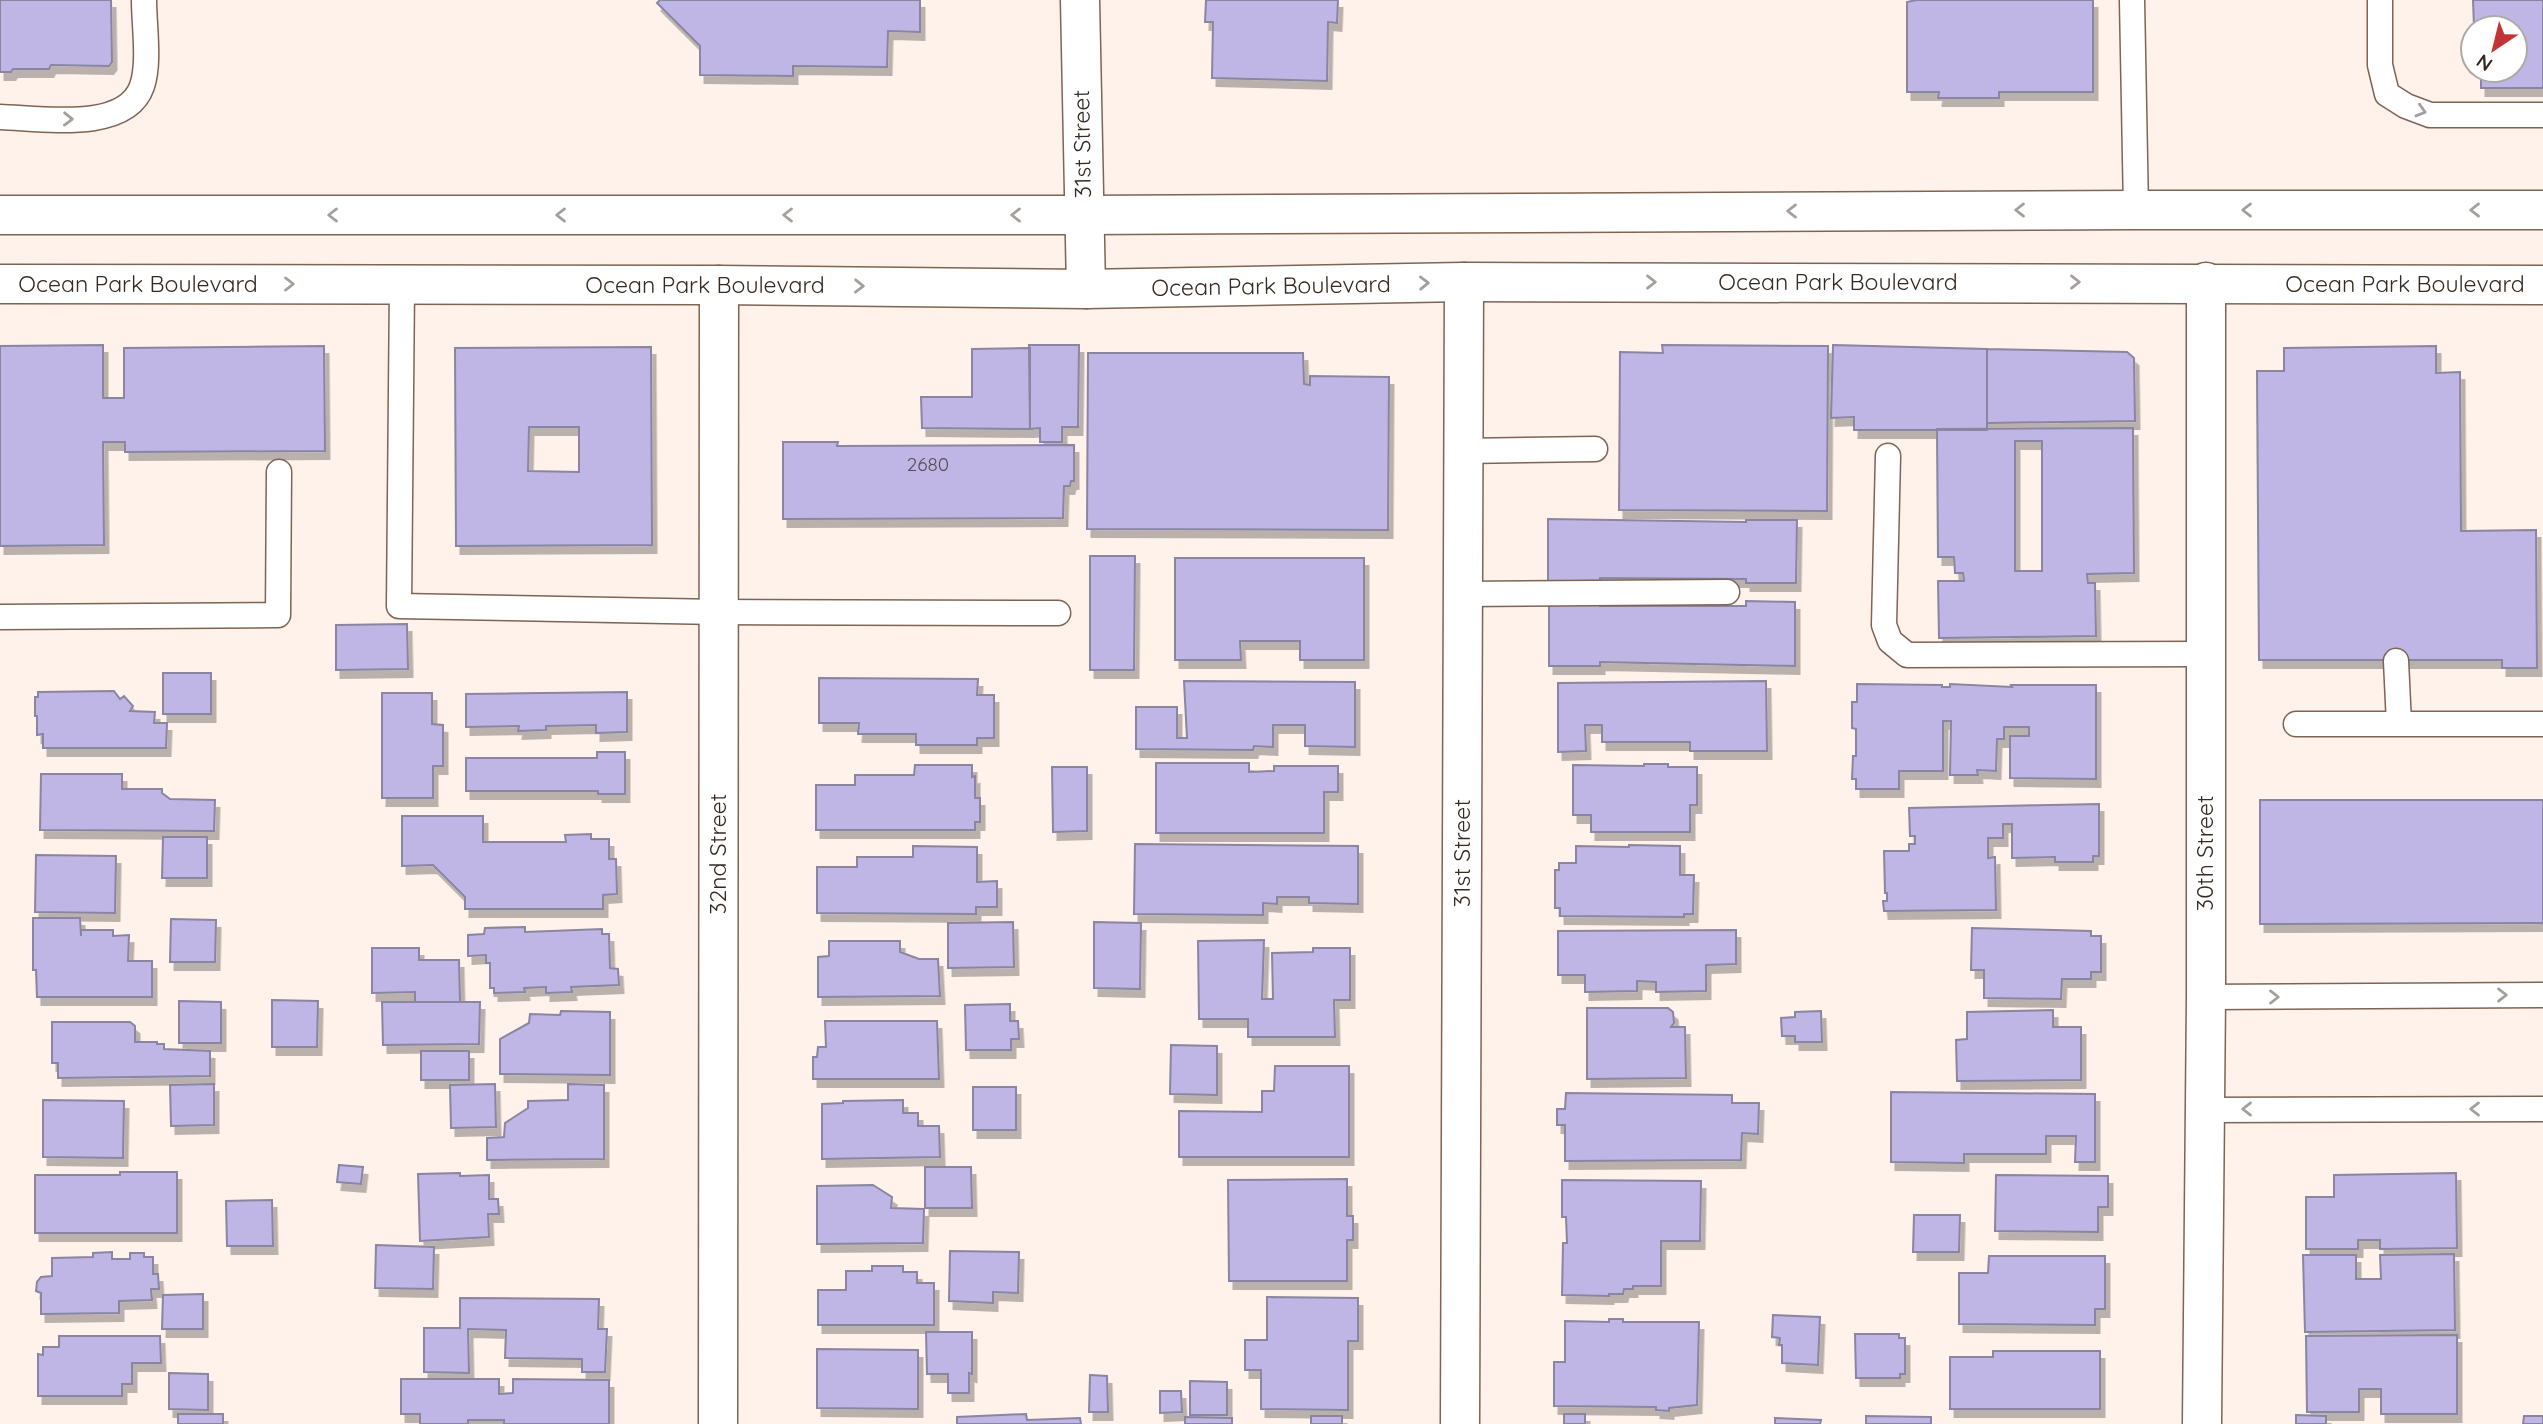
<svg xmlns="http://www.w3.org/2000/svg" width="2543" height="1424" font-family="Quicksand,sans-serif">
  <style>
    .building { fill: #bfb6e5; stroke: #8a85a1; stroke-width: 2; fill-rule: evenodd; filter: url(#shadow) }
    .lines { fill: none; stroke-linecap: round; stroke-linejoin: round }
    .service-casing { stroke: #7e6453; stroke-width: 27 }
    .minor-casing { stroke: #7e6453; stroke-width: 41 }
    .tertiary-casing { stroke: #7e6453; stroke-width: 41 }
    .service { stroke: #fff; stroke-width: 24 }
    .minor { stroke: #fff; stroke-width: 38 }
    .tertiary { stroke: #fff; stroke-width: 38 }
    .oneway { stroke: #a49f9c }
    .labels { text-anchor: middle; stroke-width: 5; stroke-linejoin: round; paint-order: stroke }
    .number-label { font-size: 19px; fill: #584d53 }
    .street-label { font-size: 23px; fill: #352a22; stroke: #fff }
  </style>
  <defs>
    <filter id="shadow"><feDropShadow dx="4.5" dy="8" stdDeviation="0" flood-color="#0004"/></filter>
  </defs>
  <rect width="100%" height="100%" fill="#fef2ea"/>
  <!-- building -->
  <path class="building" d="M0,0H111L112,62L109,66L51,65L49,69H13L11,72H0Z
    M660,0H920V32L888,31L887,67L793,66V76L700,75V46L657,3Z
    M1206,0H1338L1337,23L1328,22L1327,81L1212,78L1213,22H1205Z
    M1916,0H2093V92H1999V98H1938L1939,92H1907V2Z
    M2473,0H2543V88H2481V70H2515V28L2474,27Z
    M103,345V398H124V348L324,346L325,451L125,452V442H103L104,545L0,546V346Z
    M1029,345H1079L1078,427H1062V442H1040V428L1030,429Z
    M1662,345L1828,346L1827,511L1619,510L1620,352L1663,353Z
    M1833,345L1987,349V430H1854V417L1831,418Z
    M2436,346V373L2460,372L2461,531L2536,530L2537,668H2502V660H2259L2257,371H2284V348Z
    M651,347L652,545L456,546L455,348ZM529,427H579V472L528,471Z
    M1030,348V429L922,428L921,397H972V349Z
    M1987,349L2127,352L2134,358L2135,421L1987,423Z
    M1088,353H1303L1304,384L1310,385V376L1389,377L1388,530L1087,529Z
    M2133,428L2134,573L2087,574L2088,583H2095L2096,636L1939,638L1938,581H1964L1963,573H1955L1954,557H1938L1937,429ZM2015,441H2042V571H2015Z
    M783,442H838L837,446L1074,445V481H1071L1070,486H1064L1063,518L783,519Z
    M1548,519L1746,522V520H1797L1796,583H1746V579L1600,578V582H1548Z
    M1090,556H1135L1134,670H1090Z
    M1175,558H1364V660H1300V641H1240L1241,660H1175Z
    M1549,601L1599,602L1600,606H1746V601L1795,602V666L1600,662V666H1549Z
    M407,624L408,669L336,670V625Z
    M163,673H211V714H163Z
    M819,678L978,679L977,695H994V738H977V745H916V734H858L859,723H819Z
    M1184,681L1355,682V747L1305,746V725H1273V747L1254,746L1253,750L1136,749V707H1177V738H1187Z
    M1766,681L1767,751H1690V742H1602V725H1585L1586,751L1558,752V683Z
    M1857,684L1942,685V687H1950V684L2012,687L2011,685H2096V779L2010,778V736H2029V727H2004V739H1997L1996,771L1977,770L1978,775H1950L1951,721H1943V771H1899V789H1856V779H1852L1853,756H1856V729L1852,728V702H1857Z
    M114,691L120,699L124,696L133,706L130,711L155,712L154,723H167L166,748H43V734L37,735V716H35V697H38V692Z
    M627,692V732L596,733V725L546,726V730L518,731L519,726L466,727V694Z
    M382,693H432V724L443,725V766H433V798H382Z
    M597,752H625V794H598V791H466V758H597Z
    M1156,763H1249V772L1274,771V766H1338V792H1324V833H1156Z
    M1644,764H1668V767H1697V805H1690V832H1591V815H1573V765L1644,766Z
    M915,765H972V777L975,776V798H980V822H975V830H816V785H855V775H914Z
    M1052,767H1087V831L1053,832Z
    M41,774H122V789H162V793L170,799L215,800L214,831L40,830Z
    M2260,800H2543V923L2260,924Z
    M2099,804V856H2093V862H2055V857L2012,858V824H2003V838H1988V858L1995,857L1996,910L1884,911L1883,901H1887V893H1885L1884,851H1909V844H1915V836H1910L1909,808Z
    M402,816H483V842H566L565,835L591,834V839H609V859H616L617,894L603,895V909H465V897L433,865L402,866Z
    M163,837H207V878H162Z
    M1135,844L1358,846V904L1309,903V897H1277V904L1263,903V915L1134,914Z
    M1629,845L1680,846V875H1694L1693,914H1684V917L1560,916V908H1555V870H1559V863H1576V846L1629,847Z
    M913,846L977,847V882L997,881V907H976V914L817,913V867H857V857H913Z
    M36,855L116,856L115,913L35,912Z
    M33,918H80L81,936V930H113V936L129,935L128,961H152V997H37L36,970H33Z
    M171,919L216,920L215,962H170Z
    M1013,922L1014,967L948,968V923Z
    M1094,922L1141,923L1140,989L1094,988Z
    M525,927V932L602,929V934H609L610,968L618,969L619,985L571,987L572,992L546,993V987L524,988L525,992L494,993V988H490V963H486V955L468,956V935L484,934L485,928Z
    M1972,928L2091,931V936H2101V972H2091V979H2062L2061,999L1984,998V970H1971Z
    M1736,930V964L1706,965V991L1656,992V982L1637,981V991L1585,992V975H1558V931Z
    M1264,940L1262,999H1273L1272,953L1313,952V948H1350V1000H1334L1335,1037H1248V1019H1199L1198,941Z
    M829,941H900V952L919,959H938L940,996L818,997V957L829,956Z
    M372,948H419V960H459L460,1002H415V992L372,993Z
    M272,1000L318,1001L317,1047H272Z
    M179,1001L221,1002V1043H179Z
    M382,1002H480L479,1044L383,1045Z
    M1010,1004V1021H1018L1019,1039H1011V1050H966L965,1005Z
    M1587,1008H1668L1673,1012L1674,1023L1671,1027H1685L1686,1078L1587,1079Z
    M2053,1010V1027H2081V1080L1957,1081L1956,1040L1967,1039V1012Z
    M561,1011L610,1012V1075L500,1074V1039L529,1023L530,1014L560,1015Z
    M1821,1011L1822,1042H1795V1036H1782L1781,1018L1795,1017V1012Z
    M825,1021H937L939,1079H813V1057H817L818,1047H826Z
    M52,1022H130L135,1026V1042H157V1044H164V1049L210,1051V1076L58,1078V1063H52Z
    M1171,1045L1217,1046V1095L1170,1094Z
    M421,1051H469V1080H421Z
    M1275,1066H1349V1157H1179V1111L1262,1112V1091H1274Z
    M214,1084V1125L171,1126L170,1085Z
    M495,1084L496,1127L451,1128L450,1085Z
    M568,1084L604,1085V1159L487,1160V1138L504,1137L505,1123L528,1108V1101L568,1100Z
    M973,1087H1016V1130H973Z
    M1891,1092L2095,1094V1162H2075L2076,1136H2046V1154H1964V1163L1891,1162Z
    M1566,1093L1732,1095V1103H1759L1758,1134L1742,1133L1741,1160L1565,1161V1125H1557V1109H1565Z
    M43,1100L124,1101L123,1158L43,1157Z
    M903,1100V1113H918V1126H939L940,1157L822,1159V1104L843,1103V1101Z
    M339,1165L363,1167L361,1184L337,1182Z
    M925,1167H971L972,1208H925Z
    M120,1172H177V1233H35V1175H120Z
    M460,1173V1176L489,1175V1199H498L499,1214H488L489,1237L420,1241L418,1174Z
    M2456,1173L2457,1248L2380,1249V1240H2358V1249H2306V1197H2334V1175Z
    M1996,1175L2108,1176V1207H2098V1232L1995,1231Z
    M1347,1179V1216H1353V1240H1347V1281H1229L1228,1180Z
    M1562,1180L1701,1181L1700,1241H1661V1286H1633V1289H1624L1623,1294H1609V1296L1562,1295L1563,1243H1567L1566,1217H1562Z
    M873,1185L892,1197L891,1208L924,1209L923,1243L817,1244V1186Z
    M272,1200L273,1246H227L226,1201Z
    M1914,1215H1960L1959,1252H1913Z
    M376,1245L434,1247L433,1289L375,1288Z
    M950,1251L1019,1252L1018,1293L993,1292V1303L949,1301Z
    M112,1252V1259H130V1253H144V1257H153V1274H158L159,1289H151L152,1300L119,1301V1313L41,1314V1293L36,1291L37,1282L41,1277L52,1276V1258L93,1257V1253Z
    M2454,1254L2455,1330L2305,1332L2303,1255H2356V1279H2381L2380,1255Z
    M1989,1256H2105V1309H2095V1325L1959,1324V1273H1988Z
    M872,1266H903V1272H917V1283H934V1325H818V1290H846V1271H872Z
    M203,1294V1329H162L163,1295Z
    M1267,1297L1358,1298V1341H1348V1410L1261,1409V1370H1245V1340H1267Z
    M460,1298L599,1299L598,1329H607L605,1372H582V1359L505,1358L506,1330L468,1329L469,1373L424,1372V1328H460Z
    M1773,1315L1820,1317L1818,1365L1782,1363V1345H1779L1780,1338L1772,1337Z
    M1609,1319H1623V1322H1699L1697,1405L1669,1408V1411L1656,1410V1407L1554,1406V1362H1565V1321L1609,1322Z
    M926,1332H972V1374L969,1373V1393H948V1374H927Z
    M1855,1334H1899V1338H1905V1374H1900V1378H1856Z
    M2457,1335V1414H2381V1389H2359V1412H2307L2306,1336Z
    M59,1336H160L161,1363H132V1384H122V1396H38V1354L43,1355V1347H59Z
    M817,1349L918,1350V1409L817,1408Z
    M1993,1351H2100V1409H1950V1357H1993Z
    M169,1373L208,1374V1410L169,1409Z
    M1090,1375L1107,1376L1108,1412H1089Z
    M401,1379H499V1394L513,1393V1379L609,1380V1424H504V1420H468V1424H420V1414H401Z
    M1190,1381L1227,1382V1415H1190Z
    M1160,1391H1181L1182,1412L1160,1413Z
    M178,1414H223V1424H178Z
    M1026,1414L1027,1420L1080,1418L1081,1424H957V1417Z
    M1564,1414H1585V1424H1564Z
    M2296,1415L2326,1416V1424H2296Z
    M1311,1416H1342V1424H1311Z
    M1866,1416L1931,1417V1424H1866Z
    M2524,1416H2543V1424H2523Z
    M1185,1417L1232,1418V1424H1185Z
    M1775,1418L1821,1420L1820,1424H1775Z"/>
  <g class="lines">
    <!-- service casing -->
    <g class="service-casing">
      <path id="service" d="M2132,0L2136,210
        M2380,0V65L2387,94L2406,106L2430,115H2543
        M0,117C40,118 126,133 142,86C150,63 144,25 144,0
        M402,285L399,606L718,612L1058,613
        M1463,451L1595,449
        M1888,456L1884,625L1890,641L1907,655L2205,654
        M1463,594L1727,592
        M0,617L278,615L279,472
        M2396,661L2399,724
        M2296,724H2543
        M2206,997L2543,995
        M2203,1110L2543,1109"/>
    </g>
    <!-- minor casing -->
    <g class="minor-casing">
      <path id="minor" d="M1080,0L1086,289
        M718,1424L719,285
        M1460,1424L1464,282
        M2202,1424L2206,997V282"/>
    </g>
    <!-- tertiary casing -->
    <g class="tertiary-casing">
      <path id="tertiary" d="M0,215H1084L2136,210H2543
        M0,284L719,285L1086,289L1464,282L2543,285"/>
    </g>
    <!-- service -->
    <use href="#service" class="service"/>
    <!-- minor -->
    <use href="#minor" class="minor"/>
    <!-- tertiary -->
    <use href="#tertiary" class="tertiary"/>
  </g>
  <!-- one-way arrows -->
  <defs><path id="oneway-chevron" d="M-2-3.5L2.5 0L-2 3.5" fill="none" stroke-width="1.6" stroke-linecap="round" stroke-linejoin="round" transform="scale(1.75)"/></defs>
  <g class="oneway">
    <use href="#oneway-chevron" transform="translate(2421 111) rotate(17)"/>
    <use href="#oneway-chevron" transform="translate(68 119) rotate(1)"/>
    <use href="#oneway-chevron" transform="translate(2020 210) rotate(180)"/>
    <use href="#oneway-chevron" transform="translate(2247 210) rotate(-180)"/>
    <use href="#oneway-chevron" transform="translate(2475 210) rotate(-180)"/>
    <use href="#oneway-chevron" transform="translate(1792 211) rotate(180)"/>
    <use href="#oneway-chevron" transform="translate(333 215) rotate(-180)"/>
    <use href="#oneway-chevron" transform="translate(561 215) rotate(-180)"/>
    <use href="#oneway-chevron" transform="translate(788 215) rotate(-180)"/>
    <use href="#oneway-chevron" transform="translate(1016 215) rotate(-180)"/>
    <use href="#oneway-chevron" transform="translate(1651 282)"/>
    <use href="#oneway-chevron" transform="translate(2075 282)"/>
    <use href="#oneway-chevron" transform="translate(1424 283) rotate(-1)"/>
    <use href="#oneway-chevron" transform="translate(289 284)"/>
    <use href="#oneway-chevron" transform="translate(859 286) rotate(1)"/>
    <use href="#oneway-chevron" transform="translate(2502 995)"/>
    <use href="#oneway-chevron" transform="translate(2274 997)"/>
    <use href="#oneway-chevron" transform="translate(2247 1109) rotate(180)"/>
    <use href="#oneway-chevron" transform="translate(2475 1109) rotate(180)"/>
  </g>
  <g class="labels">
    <!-- number labels -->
    <g class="number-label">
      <text x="928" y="471">2680</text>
    </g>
    <!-- street labels -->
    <g class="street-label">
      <text transform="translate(1082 144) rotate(-91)" y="8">31st Street</text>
      <text x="1838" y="290">Ocean Park Boulevard</text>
      <text x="138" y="292">Ocean Park Boulevard</text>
      <text x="2405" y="292">Ocean Park Boulevard</text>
      <text x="705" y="293">Ocean Park Boulevard</text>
      <text transform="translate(1271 286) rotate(-1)" y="8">Ocean Park Boulevard</text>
      <text transform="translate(1462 853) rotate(-90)" y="8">31st Street</text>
      <text transform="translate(2205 853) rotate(-90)" y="8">30th Street</text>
      <text transform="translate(718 854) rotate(-90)" y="8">32nd Street</text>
    </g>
  </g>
  <!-- north arrow -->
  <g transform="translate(2494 49) rotate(215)"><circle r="33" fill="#ffffff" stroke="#aeaaa7" stroke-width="2"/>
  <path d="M0-5L12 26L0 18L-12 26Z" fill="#c33436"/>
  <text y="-10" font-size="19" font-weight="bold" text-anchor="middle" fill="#352a22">N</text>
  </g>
</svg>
